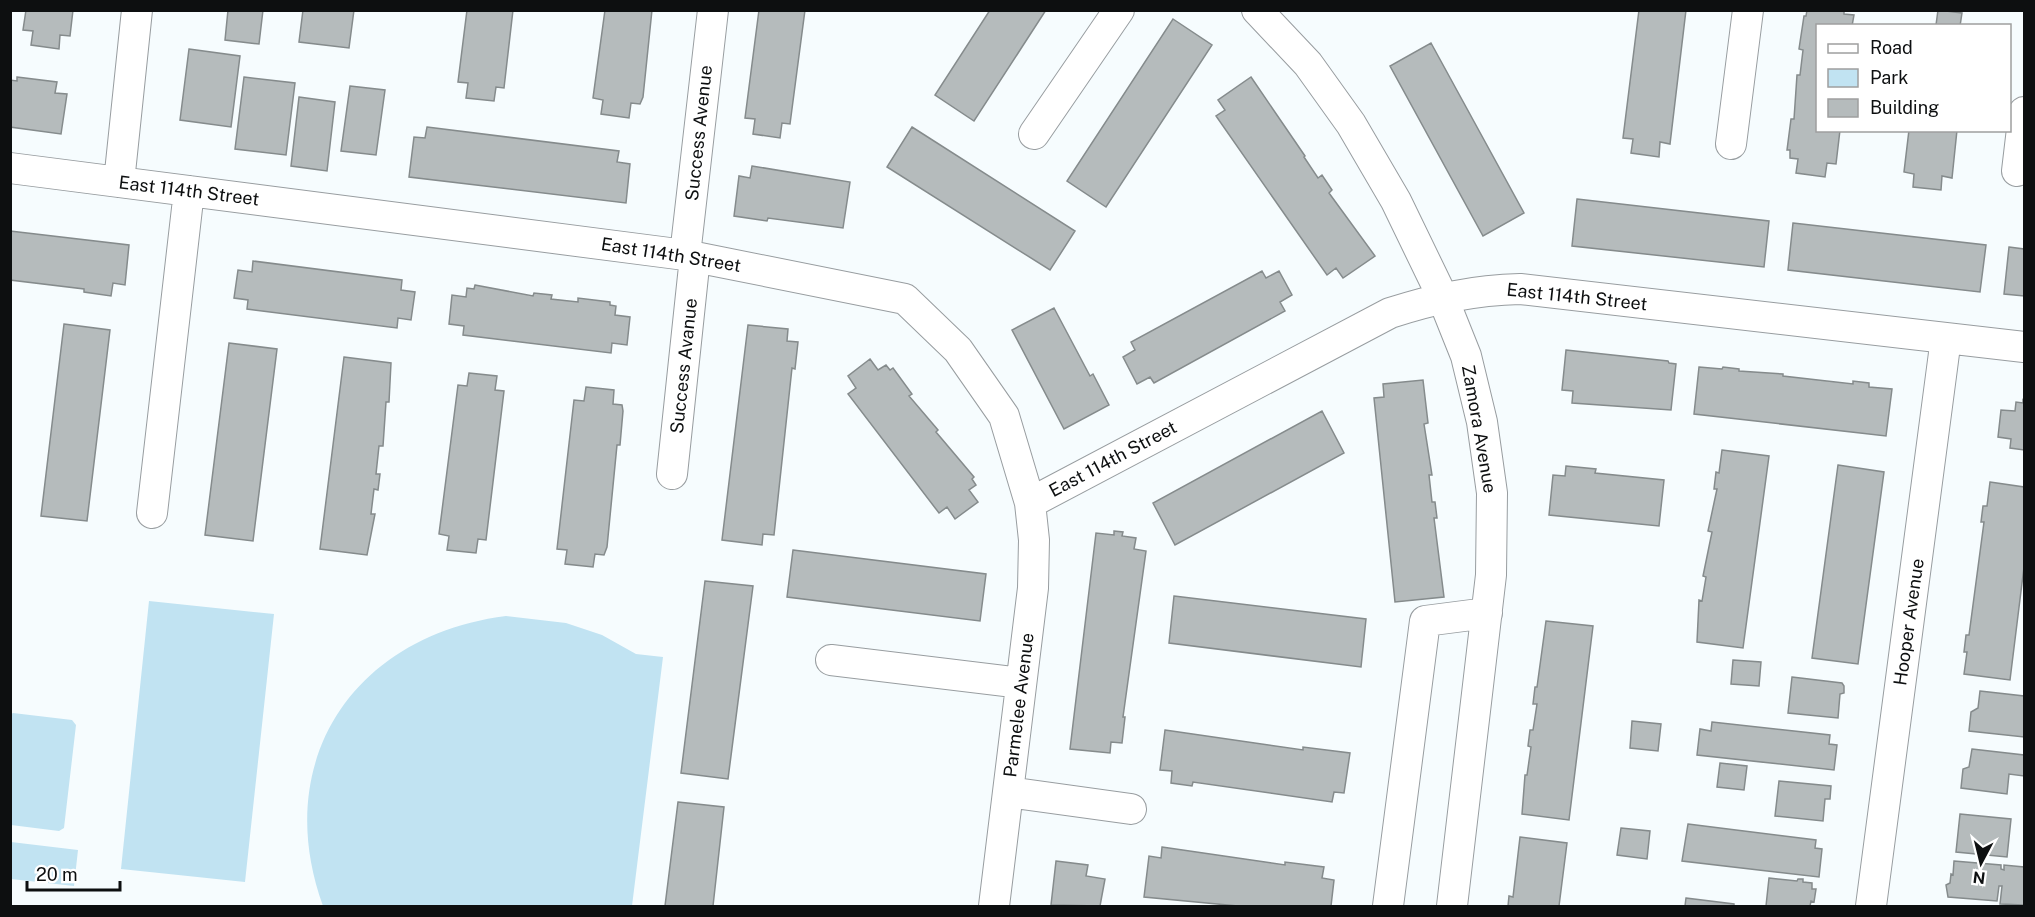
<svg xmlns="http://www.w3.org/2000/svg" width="2035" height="917" font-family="'Public Sans',sans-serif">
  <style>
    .green { fill: #c1e3f2 }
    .building { fill: #b5bbbc; stroke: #858b8c; stroke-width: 1.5 }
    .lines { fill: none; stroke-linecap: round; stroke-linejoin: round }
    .minor-casing { stroke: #989da0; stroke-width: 32 }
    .minor { stroke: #fff; stroke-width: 30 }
    .labels { text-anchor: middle; stroke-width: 5; stroke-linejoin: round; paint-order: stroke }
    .street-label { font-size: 18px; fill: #0d0f10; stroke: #fff }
  </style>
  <rect width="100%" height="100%" fill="#f6fcfe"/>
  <!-- green -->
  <path class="green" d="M149,601L274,614L245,882L121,869Z
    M506,616L566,623L602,635L636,654L663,657L632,906H323C270,760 355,635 506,616Z
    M13,713L72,720L76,725L64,828L59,831L11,825L10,715Z
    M11,842L78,850L74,886L11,879Z"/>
  <!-- building -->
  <path class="building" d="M26,10H73L70,36L60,35L59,49L31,45L33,31L23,30Z
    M228,10H263L259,44L225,40Z
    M303,10H354L349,48L299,42Z
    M467,10H513L504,88L496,87L494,101L466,98L468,83L458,82Z
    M605,10H652L643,97L640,104L631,103L629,118L601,114L603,100L593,98Z
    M759,10H805L790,124L782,123L780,138L753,134L755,119L745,118Z
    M990,10H1046L974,121L935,95Z
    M1639,10H1686L1670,144L1660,142L1659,157L1631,153L1633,139L1623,138Z
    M1807,10H1844V14L1854,15L1852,26H1818V130H1840L1836,164L1827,163L1825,177L1796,173L1798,159L1790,158V150H1787L1791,119H1794L1797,75H1800L1803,50L1799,49L1804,16H1806Z
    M1938,10L1962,13L1960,26H1922L1936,25Z
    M1173,19L1212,45L1106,207L1067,181Z
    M1431,43L1524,213L1483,236L1390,66Z
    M189,49L240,56L231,127L180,120Z
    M17,77L57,82L55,93L67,94L61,134L10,127V80L17,81Z
    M244,77L295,83L286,155L235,149Z
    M1251,77L1305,156L1304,157L1318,178L1322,175L1332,190L1329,193L1375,256L1343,278L1336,268L1327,275L1216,116L1225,110L1218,100Z
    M350,86L385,90L376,155L341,151Z
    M299,97L335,102L327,171L291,166Z
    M427,127L619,151L617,162L630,164L626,203L409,177L414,137L425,138Z
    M912,127L1075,231L1050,270L887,167Z
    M1909,130H1957L1952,178L1942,176L1941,190L1913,187L1914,174L1904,172Z
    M752,166L850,182L843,228L768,218L767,221L734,216L739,176L750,178Z
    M1577,199L1769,221L1764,267L1572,246Z
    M1793,223L1986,245L1980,292L1788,270Z
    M10,231L129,245L125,285L113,283L111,296L84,292V289L10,280Z
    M2009,247L2024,249V296L2004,294Z
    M253,261L402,280L401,290L415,292L411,320L398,318L397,328L247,309L248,300L234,298L238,270L252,272Z
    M1262,271L1266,278L1279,271L1292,295L1280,302L1285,311L1154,383L1150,377L1137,384L1123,357L1135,350L1131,342Z
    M475,285L533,296L534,293L552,295L551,299L578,302V298L610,302V305L616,306L615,315L630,317L627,345L612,343L611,353L463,335L464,326L449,324L452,295L466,297L467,288L474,289Z
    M1054,308L1090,376L1093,374L1109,405L1064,429L1012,330Z
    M64,324L110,330L87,521L41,516Z
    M748,325L788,329L787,341L798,342L795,369L792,368L774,535L763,534L762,545L722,540Z
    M229,343L277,349L253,541L205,535Z
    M1566,350L1668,361L1669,363L1676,364L1671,410L1572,403L1573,391L1562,390Z
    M344,357L391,363L389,402H386L383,446H379L376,474H380L378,490L374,489L371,514H375L367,555L320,549Z
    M870,359L878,370L886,365L890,370L893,368L912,394L909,396L938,430L936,432L974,477L972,479L976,485L969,490L978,502L955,519L947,507L939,513L848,394L856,388L848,376Z
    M1699,367L1722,369L1723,367L1739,369V371L1783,374V376L1853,384V381L1869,383V387L1892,389L1886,436L1694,414Z
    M469,373L497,376L495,390L504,391L486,540L478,539L476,553L447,550L449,536L439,534L458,385L467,386Z
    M1423,380L1428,423L1424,424L1432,475H1429L1432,502H1435L1437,518H1434L1444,597L1395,602L1374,398L1384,397L1383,384Z
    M586,387L614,390L613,404L622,405L623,411L620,445H617L607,547L604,555L595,554L593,567L565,564L567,550L557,549L574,400L584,401Z
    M2023,400L2024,401V450L2010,448L2011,439L1998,437L2001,410L2015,411L2016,402L2023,403Z
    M1322,411L1344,453L1175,545L1153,503Z
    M1722,450L1769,456L1743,648L1697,642L1699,600L1702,601L1706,577L1703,576L1712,532L1708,531L1717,489H1714L1716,472L1719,473Z
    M1838,465L1884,472L1858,664L1812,658Z
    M1566,466L1596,469L1595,473L1664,480L1659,526L1549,515L1553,475L1565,476Z
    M1990,482L2024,487V567L2010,680L1964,674L1967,652H1964L1966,635H1969L1984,522H1981L1983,506H1987Z
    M1114,531L1123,532L1122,536L1136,538L1134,549L1146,551L1123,717H1125L1122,743L1111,742L1110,753L1070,749L1096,533L1114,535Z
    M793,550L986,574L980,621L787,597Z
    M705,581L753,586L728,779L681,773Z
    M1174,596L1366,619L1361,667L1169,643Z
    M1546,621L1593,626L1569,820L1522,814L1525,775H1527L1531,747L1528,746L1530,730H1533L1537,704H1533L1535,687H1537Z
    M1733,660L1761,662L1759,686L1731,684Z
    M1792,677L1842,683L1844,686V693L1840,694L1838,718L1788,713Z
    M1980,691L2024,696V737L1969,731L1971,712L1978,708Z
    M1632,721L1661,724L1658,751L1630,748Z
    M1712,722L1830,735L1829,744L1837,745L1834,770L1697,755L1700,729L1711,731Z
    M1165,730L1303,750V747L1350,753L1344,793L1334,792L1332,802L1193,782L1192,786L1171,783L1172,771L1160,770Z
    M1972,749L2024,755V776L2009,774L2007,794L1961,788L1963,769L1969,767Z
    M1720,763L1747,766L1744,790L1717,787Z
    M1779,781L1831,786L1830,799H1825L1823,821L1775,816Z
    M678,802L724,807L713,906H665Z
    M1960,814L2011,819L2007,857L1956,852Z
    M1688,824L1816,840L1815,848L1822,849L1819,877L1682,861Z
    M1621,828L1650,831L1647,859L1617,855Z
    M1520,837L1567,843L1559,906H1508L1509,896L1513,897Z
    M1162,847L1285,865V862L1324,867L1322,878L1334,880L1331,906H1238L1144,897L1149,856L1161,858Z
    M1056,861L1088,865L1086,876L1105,879L1100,906L1051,905Z
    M1954,861L2001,865V869L2004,870V865L2024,867V905L2000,904L2002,886H1999L1997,901L1948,897L1946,885L1950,883L1951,874L1953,875Z
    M1769,878L1797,881L1798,879H1803V882L1812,883V889H1816L1814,902L1811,901L1810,906H1815H1766Z
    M1686,898L1734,904V906H1685Z"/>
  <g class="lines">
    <!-- minor casing -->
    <g class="minor-casing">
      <path id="minor" d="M1257,10L1308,64L1351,124L1396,201L1442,296L1466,356L1482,422L1492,493L1491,575L1452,906
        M1034,134L1119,10
        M1731,144L1748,10
        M10,168L685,255L905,299L958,350L1004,416L1030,503L1390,313C1434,299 1474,290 1520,289L2024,347
        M2017,171L2024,112
        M119,182L137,10
        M685,255L713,10
        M672,474L695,257
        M152,513L189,191
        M831,660L1021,683
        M1008,792L1131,809
        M994,906L1033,588L1034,540L1030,503
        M1388,906L1425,621L1487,613
        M1871,906L1946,338"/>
    </g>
    <!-- minor -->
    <use href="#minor" class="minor"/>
  </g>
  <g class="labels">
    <!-- street labels -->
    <g class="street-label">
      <text transform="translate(699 133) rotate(-84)" y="6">Success Avenue</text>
      <text transform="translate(189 191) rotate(7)" y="6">East 114th Street</text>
      <text transform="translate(671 255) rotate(9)" y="6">East 114th Street</text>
      <text transform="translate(1577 297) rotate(6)" y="6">East 114th Street</text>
      <text transform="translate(684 366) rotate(-84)" y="6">Success Avanue</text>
      <text transform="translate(1479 429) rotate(80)" y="6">Zamora Avenue</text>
      <text transform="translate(1113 459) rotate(-28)" y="6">East 114th Street</text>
      <text transform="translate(1909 622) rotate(-82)" y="6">Hooper Avenue</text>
      <text transform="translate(1019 705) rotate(-83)" y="6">Parmelee Avenue</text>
    </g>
  </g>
  <!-- border -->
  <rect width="2035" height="917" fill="none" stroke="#0d0f10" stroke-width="24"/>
  <!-- legend -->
  <rect x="1816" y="24" width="195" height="108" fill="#ffffff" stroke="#9e9f9f" stroke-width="1.5"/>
  <rect x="1828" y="44" width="30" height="9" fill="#ffffff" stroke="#9e9f9f" stroke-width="1.5"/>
  <text x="1870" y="54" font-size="18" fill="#0d0f10">Road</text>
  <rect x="1828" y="69" width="30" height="18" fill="#c1e3f2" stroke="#9e9f9f" stroke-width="1.5"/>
  <text x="1870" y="84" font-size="18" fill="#0d0f10">Park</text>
  <rect x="1828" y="99" width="30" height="18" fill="#b5bbbc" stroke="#9e9f9f" stroke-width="1.5"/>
  <text x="1870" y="114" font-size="18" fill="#0d0f10">Building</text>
  <!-- north arrow -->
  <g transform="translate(1981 863) rotate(187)" stroke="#ffffff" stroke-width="4.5" paint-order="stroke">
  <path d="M0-4.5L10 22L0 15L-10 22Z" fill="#0d0f10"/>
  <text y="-9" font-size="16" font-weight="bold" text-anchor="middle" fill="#0d0f10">N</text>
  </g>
  <!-- scale -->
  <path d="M27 881v9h93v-9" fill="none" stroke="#0d0f10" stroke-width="3"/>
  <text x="36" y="881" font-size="18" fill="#0d0f10" stroke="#ffffff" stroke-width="4.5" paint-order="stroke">20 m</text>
</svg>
